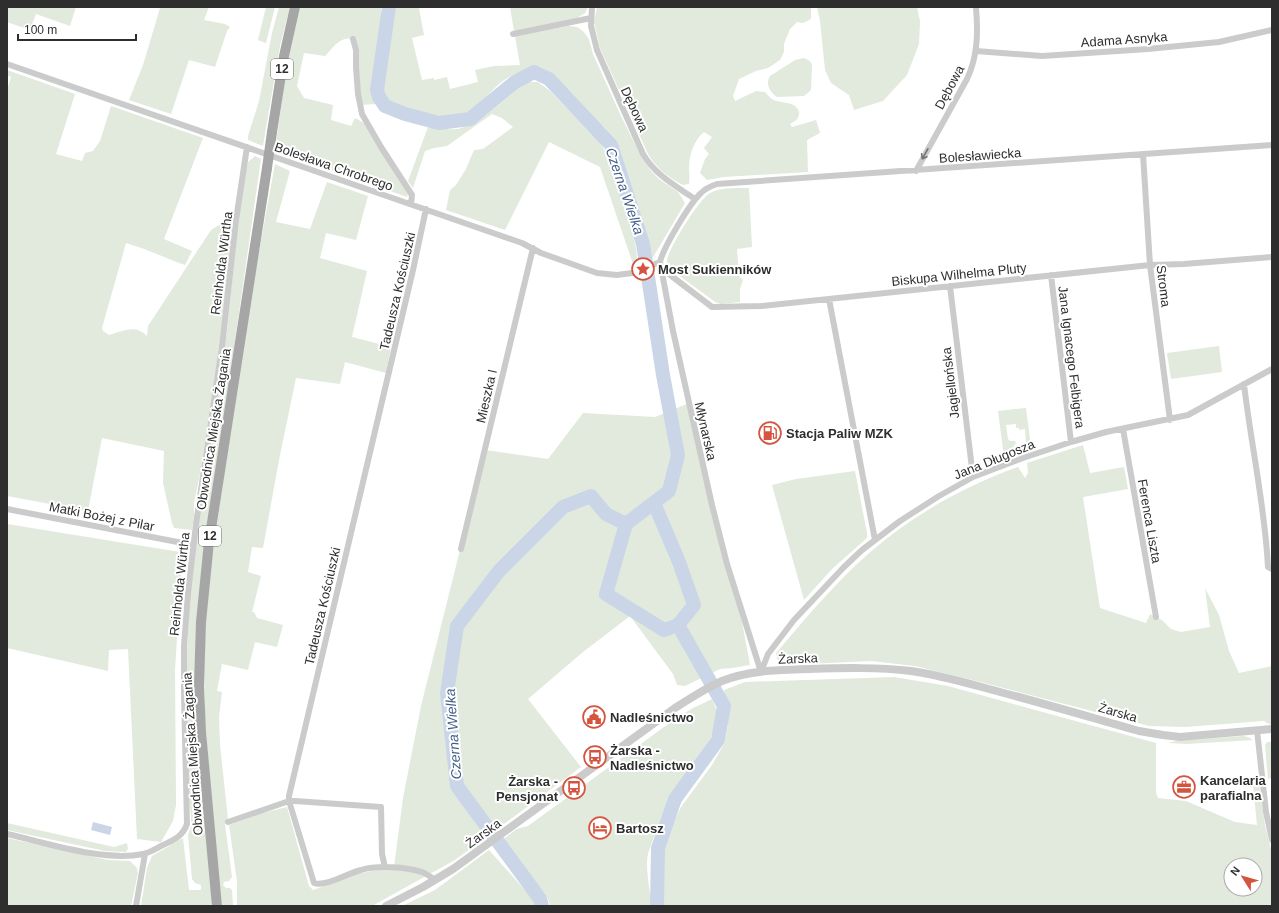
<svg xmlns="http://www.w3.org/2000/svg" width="1279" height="913" font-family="Helvetica,sans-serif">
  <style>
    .green { fill: #e1eadc; fill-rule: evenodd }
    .water { fill: #cad6e8 }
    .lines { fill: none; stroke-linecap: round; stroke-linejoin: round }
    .river { stroke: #cad6e8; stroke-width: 14 }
    .minor { stroke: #cbcbcb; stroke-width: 6 }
    .tertiary { stroke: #cbcbcb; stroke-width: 8 }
    .primary { stroke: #a6a6a6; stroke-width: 10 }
    .primary-bridge { stroke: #a6a6a6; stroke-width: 10 }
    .oneway { stroke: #757575 }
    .labels { text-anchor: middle; stroke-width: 4; stroke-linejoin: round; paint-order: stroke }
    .shield { fill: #fff; stroke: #6d6d6d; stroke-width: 1 }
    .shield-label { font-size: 12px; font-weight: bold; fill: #2e2e2e }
    .street-label { font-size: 13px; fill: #2e2e2e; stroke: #fff }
    .poi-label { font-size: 13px; font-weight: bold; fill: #2e2e2e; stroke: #fff; text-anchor: start }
    .water-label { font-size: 14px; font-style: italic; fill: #435e88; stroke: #fff }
  </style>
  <rect width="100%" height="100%" fill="#fff"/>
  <!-- green -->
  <path class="green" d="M7,7H76L70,26L36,14L30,30L7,22Z
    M159,7H209L204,20L225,24L230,27L227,31L215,67L189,60L171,114L129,100L143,65L160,8Z
    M266,7H275L266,43L258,40Z
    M279,7H290L280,46L263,146L248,140V136L259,101L272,33Z
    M300,7H381C383,37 367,77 376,104L360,105L352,39C340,36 333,48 325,56L304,53L297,86L304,98L333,105L331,120L351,126L355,118L366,124L408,194L407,197L275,150L287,65Z
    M394,7H432L419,8L424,35L412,38L422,80L434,78V80L447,77L450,89L478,82L475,70L494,66L520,65L515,36L568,26L577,27L583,31L589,39L593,54L620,114L643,160L651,171L659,179L678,192L685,203L652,259L649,256L630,187L613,140L605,128L587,113L544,69C535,66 529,69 521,72C494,80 489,99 469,113C464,116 454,118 448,118C437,119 422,116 412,112C408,110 406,107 402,106C388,101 382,99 382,84L393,23Z
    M510,7H588L585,13L577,18L514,31Z
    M597,7H811V19L803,23L797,22L790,29L784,44V52L780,60L768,68L756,71L739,79L733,96L735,101L756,91L765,92C767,94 769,97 772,99C779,104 796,100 799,112C800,119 795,121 790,124L792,127L816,120L820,133L807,140L808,172L724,177L707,180L700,173L705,159L709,154L704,148L712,137L704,132C694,140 689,155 689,167C689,174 690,178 689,184L683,185C669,178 656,168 648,154L600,48L594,22Z
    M817,7H917L920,21L919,44L907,75L883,101L854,110L849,95L831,83L825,70L820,21Z
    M804,58L810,61L812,65L811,90L804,96L777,97C770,92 765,84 770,76L795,60Z
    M7,70L75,94L56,154L82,161L85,153L93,151L100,141L111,106L203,138L164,239L192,251L185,265C165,258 147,249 126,243L102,328L103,331L109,335C124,331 135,324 147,336L148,326L211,230L224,222C231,222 232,227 233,233L217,365L200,474L194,503V515L192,530L174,528L172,523L163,483L164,451L102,438L88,511L7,496V90L11,77L7,75Z
    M529,82H538L550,91L598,140L613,163L622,193L636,248L638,266L634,267L600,167L549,142L505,230L446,210L450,190L456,185L466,169L474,150L483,149L513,127L502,118L492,114L447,146L434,148L425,151L413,188L408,181L428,127C438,128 447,130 456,129C477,127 507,97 523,84Z
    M255,156L261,159L199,593L212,906H141L147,868L152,856L183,838L189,890H200L201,889V885L195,883L192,879L188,835L191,826V816L188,792L186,669L190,595L201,500L227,331L242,185L248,162Z
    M275,164L290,171L276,222L310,229L327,182L368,196L356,240L326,233L320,258L367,271L352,337L391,347L386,373L345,362L340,384L296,378L279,460L263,548L252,547L248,572L261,576L252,612H254L257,618L283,625L277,647L255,642L248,670L222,664L217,691L222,692L219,717L220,745L228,819L225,824L232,877L229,881L224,882L223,885L226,888H230L232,890L233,906H222L210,790L205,718L204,669L206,617L211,565L249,307Z
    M749,188L752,247L737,249L739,276L743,280L740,289V302L721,304L715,302L673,271C670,268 667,265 667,260C669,248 699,199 710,193C721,187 737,188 749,188Z
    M1219,346L1222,372L1171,379L1167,353Z
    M689,403L740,611L750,665L732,668L720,669L685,686L677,685L673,674L630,616L583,652L528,699L581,767L455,860L372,906H237V881L229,825L263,813L287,807L309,886L313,890L356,874L394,867L403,798L421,706L485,450L548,459L583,413L655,417Z
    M1026,408L1031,447L1025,449L1023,444L1026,443L1025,429L1019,430V428H1016V424L1006,425L1008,439L1010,441H1015L1016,443L1012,449L1013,453L1004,457L998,411Z
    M1083,445L1090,473L1124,467L1128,489L1083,497L1100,608L1146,623L1150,614L1162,620L1171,629L1181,632L1210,627L1205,588L1219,615L1229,651L1239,673L1272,666V725L1267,723L1264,721L1185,727L1149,726L969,679L915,666L871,661L807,664L782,663L777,659L776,653C810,613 844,572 886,539C926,508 970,484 1018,467L1025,478L1028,473L1027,463Z
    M855,471L867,533V538L832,569L804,600L772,485L796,479Z
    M7,524L180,552L182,562L175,669L176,805L173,821L161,842L137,839L128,649L109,650L108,671L7,648Z
    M894,677L948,686L1156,743V793L1158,798L1186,801L1235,822L1257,825L1253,785L1259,784L1265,826L1272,853V906H659L660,859L664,842L681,807L712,765L725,742L728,725V709L724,690L745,682ZM1231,865H1255V889H1231Z
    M712,699C715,707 721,715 717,725C712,740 699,752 691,766C674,792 657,823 648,854C645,868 650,891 652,906H550C548,894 540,889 533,880C522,868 512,853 502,840L517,829L528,826L675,719L693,708Z
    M1243,736L1248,737L1253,740L1187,744L1168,743L1176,741Z
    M1267,742H1272V778L1268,779L1265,745Z
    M7,823L114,847L127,843L128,849L126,852L105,851L7,830Z
    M7,838L108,860L130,861L137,868L138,873L131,906H7Z
    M489,850L532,898L537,903V906H402L435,890Z"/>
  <!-- water -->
  <path class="water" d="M93,822L112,827L110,835L91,830Z"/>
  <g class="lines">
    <!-- river -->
    <path class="river" d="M389,7L377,90L379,97L385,106L405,114L439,123L470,119L515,82L534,72L549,79L611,145L643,244L663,375L678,455L669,491L626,524L606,514L591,496L563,507L499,571L457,626L447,693L457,786L540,899L542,906
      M654,503L679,562L694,605L678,625L724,706L718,740L675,799L658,848L657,906
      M626,524L606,594L664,630L678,625"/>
    <!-- minor -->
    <path class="minor" d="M592,7L591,26L597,50L643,154C655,175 676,186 695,199
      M513,34L591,18
      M353,39L356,50V67L358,94L362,114L381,147L412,195L411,204
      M976,51L1042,56L1148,49L1219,42L1272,30
      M7,64L522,243L541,253L597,273L617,275L632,273L660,262
      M1143,154L1150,265L1170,420
      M916,171L967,79C978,56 978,32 976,7
      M426,209L413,270L289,796V801L314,883C326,887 348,873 361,870C377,865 406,867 422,872C427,874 431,877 435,880
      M661,268L712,307L761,306L1150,265L1184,264L1272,257
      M1051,275L1071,442
      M950,286L973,477
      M829,299L875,540
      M1244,384C1251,445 1265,506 1268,567L1272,569
      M1123,429L1156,617
      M7,509L193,545
      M461,549L533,248
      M761,672L727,564L712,505L673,331L660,262C663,248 690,203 701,193C706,188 711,186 717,184L1272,145
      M761,672L768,654L794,620L844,567L862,550L900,521L939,496L973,477L1023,458L1071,442L1106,432L1188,415L1272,369
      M1257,730L1266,812L1272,840
      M228,822L289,801H295L381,807L382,854L385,867
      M7,834C47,843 103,862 143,854C150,853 157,848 163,845C174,840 183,836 187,824L184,694V646L188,593L196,524L222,347L236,220L247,147
      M136,906L145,854"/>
    <!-- tertiary -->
    <path class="tertiary" d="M386,906L423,887L453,869L675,708C690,699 705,688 722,681C749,670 780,670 809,669C842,668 878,667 911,671C941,675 970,684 1000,692C1046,704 1093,718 1139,731L1163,735L1180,737L1272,729"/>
    <!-- primary -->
    <path class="primary" d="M272,132L284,56L295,7
      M217,906L201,732L199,686L201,622L209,542L267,168"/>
    <!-- primary-bridge -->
    <path class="primary-bridge" d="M267,168L272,132"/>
  </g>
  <!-- one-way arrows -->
  <defs><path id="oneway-shaft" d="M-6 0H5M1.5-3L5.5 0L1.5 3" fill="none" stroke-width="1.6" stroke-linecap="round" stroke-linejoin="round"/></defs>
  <use class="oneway" href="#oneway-shaft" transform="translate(925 154) rotate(119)"/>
  <!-- icons -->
  <defs>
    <g id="sight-ring" transform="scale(1.15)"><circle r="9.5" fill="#fff" stroke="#d5543f" stroke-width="1.5"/><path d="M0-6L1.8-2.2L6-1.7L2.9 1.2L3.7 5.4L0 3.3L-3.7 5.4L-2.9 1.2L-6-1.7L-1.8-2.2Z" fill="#d5543f"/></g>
    <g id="fuel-ring" transform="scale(1.15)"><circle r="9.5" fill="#fff" stroke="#d5543f" stroke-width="1.5"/><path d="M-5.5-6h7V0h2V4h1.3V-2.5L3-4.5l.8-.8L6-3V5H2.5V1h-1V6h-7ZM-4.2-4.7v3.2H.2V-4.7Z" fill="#d5543f"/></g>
    <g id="civic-ring" transform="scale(1.15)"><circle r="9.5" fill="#fff" stroke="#d5543f" stroke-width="1.5"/><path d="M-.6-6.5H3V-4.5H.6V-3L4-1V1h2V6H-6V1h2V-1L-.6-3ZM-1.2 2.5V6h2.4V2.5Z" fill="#d5543f"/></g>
    <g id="bus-ring" transform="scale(1.15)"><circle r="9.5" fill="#fff" stroke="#d5543f" stroke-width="1.5"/><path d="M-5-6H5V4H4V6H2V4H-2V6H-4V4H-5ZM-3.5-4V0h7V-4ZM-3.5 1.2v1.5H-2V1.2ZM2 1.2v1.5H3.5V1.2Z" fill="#d5543f"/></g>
    <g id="office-ring" transform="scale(1.15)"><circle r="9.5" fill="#fff" stroke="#d5543f" stroke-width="1.5"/><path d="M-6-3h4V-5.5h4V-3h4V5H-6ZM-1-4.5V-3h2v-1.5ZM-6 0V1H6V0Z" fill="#d5543f"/></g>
    <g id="hotel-ring" transform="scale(1.15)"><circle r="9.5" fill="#fff" stroke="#d5543f" stroke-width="1.5"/><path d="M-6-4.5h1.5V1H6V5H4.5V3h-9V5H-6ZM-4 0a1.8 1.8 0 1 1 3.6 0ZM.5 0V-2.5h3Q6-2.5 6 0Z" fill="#d5543f"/></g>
  </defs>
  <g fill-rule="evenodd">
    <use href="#sight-ring" x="643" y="269"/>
    <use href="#fuel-ring" x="770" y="433"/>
    <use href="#civic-ring" x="594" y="717"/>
    <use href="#bus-ring" x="595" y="757"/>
    <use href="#office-ring" x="1184" y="787"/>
    <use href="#bus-ring" x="574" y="788"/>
    <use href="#hotel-ring" x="600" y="828"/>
  </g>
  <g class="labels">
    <!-- shield labels -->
    <g class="shield">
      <rect x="271" y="59" width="22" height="20" rx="3"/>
      <rect x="199" y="526" width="22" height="20" rx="3"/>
    </g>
    <g class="shield-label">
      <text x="282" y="73">12</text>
      <text x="210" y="540">12</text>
    </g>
    <!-- street labels -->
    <g class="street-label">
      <text transform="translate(1124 39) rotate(-4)" y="5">Adama Asnyka</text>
      <text transform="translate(949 87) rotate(-62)" y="5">Dębowa</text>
      <text transform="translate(635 109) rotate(65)" y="5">Dębowa</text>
      <text transform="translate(980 155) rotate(-4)" y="5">Bolesławiecka</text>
      <text transform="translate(334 166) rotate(19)" y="5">Bolesława Chrobrego</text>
      <text transform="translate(221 263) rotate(-83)" y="5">Reinholda Würtha</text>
      <text transform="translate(959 274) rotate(-6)" y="5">Biskupa Wilhelma Pluty</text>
      <text transform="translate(1164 286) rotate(83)" y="5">Stroma</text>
      <text transform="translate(397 291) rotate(-77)" y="5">Tadeusza Kościuszki</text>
      <text transform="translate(1072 357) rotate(83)" y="5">Jana Ignacego Felbigera</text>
      <text transform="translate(950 383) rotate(-97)" y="5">Jagiellońska</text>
      <text transform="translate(486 396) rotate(-77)" y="5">Mieszka I</text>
      <text transform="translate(213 429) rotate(-81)" y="5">Obwodnica Miejska Żagania</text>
      <text transform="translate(706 431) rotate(77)" y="5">Młynarska</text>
      <text transform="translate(994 459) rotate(-22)" y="5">Jana Długosza</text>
      <text transform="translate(102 516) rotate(11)" y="5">Matki Bożej z Pilar</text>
      <text transform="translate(1150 521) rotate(80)" y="5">Ferenca Liszta</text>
      <text transform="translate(179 584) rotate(-84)" y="5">Reinholda Würtha</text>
      <text transform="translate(322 606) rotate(-77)" y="5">Tadeusza Kościuszki</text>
      <text transform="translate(798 658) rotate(-2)" y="5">Żarska</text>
      <text transform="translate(1118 712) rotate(16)" y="5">Żarska</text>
      <text transform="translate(192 754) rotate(-94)" y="5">Obwodnica Miejska Żagania</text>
      <text transform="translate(483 833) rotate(-36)" y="5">Żarska</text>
    </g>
    <!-- poi labels -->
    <g class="poi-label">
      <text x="658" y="274">Most Sukienników</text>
      <text x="786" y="438">Stacja Paliw MZK</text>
      <text x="610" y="722">Nadleśnictwo</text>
      <text x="610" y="755">Żarska -<tspan x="610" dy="15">Nadleśnictwo</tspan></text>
      <text x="1200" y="785">Kancelaria<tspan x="1200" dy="15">parafialna</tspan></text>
      <text x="558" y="786" text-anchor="end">Żarska -<tspan x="558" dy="15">Pensjonat</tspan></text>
      <text x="616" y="833">Bartosz</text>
    </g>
    <!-- water labels -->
    <g class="water-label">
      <text transform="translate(625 191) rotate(71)" y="5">Czerna Wielka</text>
      <text transform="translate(453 734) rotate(-94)" y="5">Czerna Wielka</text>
    </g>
  </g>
  <!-- border -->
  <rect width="1279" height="913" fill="none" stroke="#2e2e2e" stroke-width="16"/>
  <!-- north arrow -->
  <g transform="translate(1243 877) rotate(307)"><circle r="19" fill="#ffffff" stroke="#ababab"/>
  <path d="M0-3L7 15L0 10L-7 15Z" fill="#d5543f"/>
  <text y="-6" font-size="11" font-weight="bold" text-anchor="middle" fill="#2e2e2e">N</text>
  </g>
  <!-- scale -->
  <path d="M18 34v6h118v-6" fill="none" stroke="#2e2e2e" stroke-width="2"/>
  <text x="24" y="34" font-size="12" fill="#2e2e2e" stroke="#ffffff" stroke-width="3" paint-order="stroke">100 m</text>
</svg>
